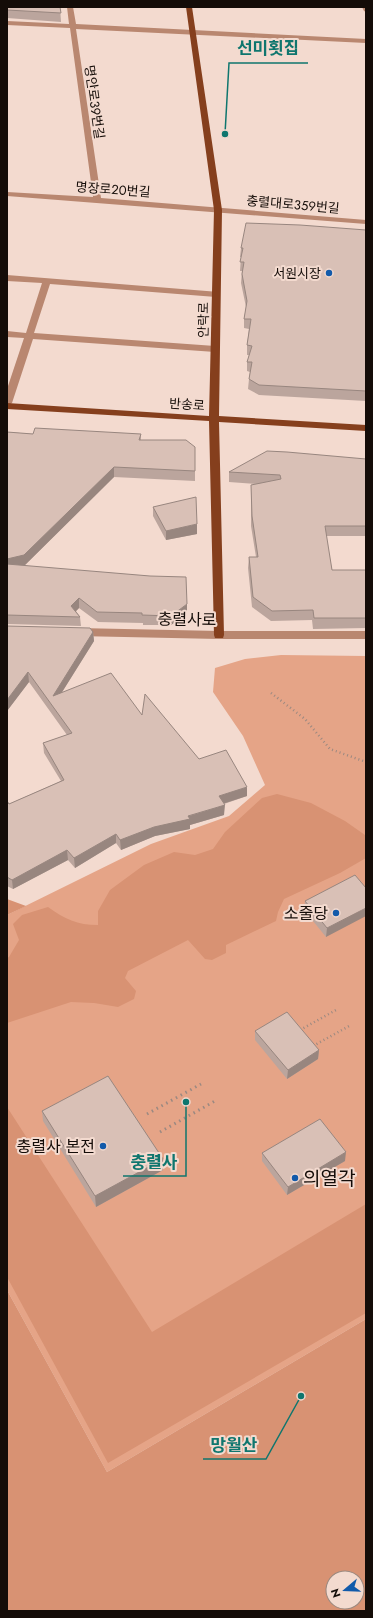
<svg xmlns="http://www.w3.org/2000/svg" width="373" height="1618" font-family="Jost,'Noto Sans KR',sans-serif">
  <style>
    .green { fill: #e5a487 }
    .forest { fill: #d89273; fill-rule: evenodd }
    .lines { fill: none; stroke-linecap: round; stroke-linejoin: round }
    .path-far1 { stroke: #9b8981; stroke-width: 2.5; stroke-dasharray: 1 3; stroke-linecap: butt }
    .path { stroke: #9b8981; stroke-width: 3; stroke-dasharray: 1.5 4; stroke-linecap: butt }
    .minor { fill: #b98770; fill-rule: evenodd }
    .major { fill: #853f1d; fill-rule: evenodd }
    .wall { fill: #bba59d }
    .shaded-wall { fill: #98867f }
    .building { fill: #d9c0b6; stroke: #98867f }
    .poi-dot { fill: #125aaa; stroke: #f3dacf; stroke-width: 1.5 }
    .labels { text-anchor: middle; stroke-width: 4; stroke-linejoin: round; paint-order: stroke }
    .far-street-label { font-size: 13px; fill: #140c08; stroke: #f3dacf }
    .far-poi-label { font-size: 13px; fill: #140c08; stroke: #f3dacf; text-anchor: end }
    .street-label { font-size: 16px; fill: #140c08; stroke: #f3dacf }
    .poi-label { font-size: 16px; fill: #140c08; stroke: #f3dacf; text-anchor: end }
    .near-poi-label { font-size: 19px; fill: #140c08; stroke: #f3dacf; text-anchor: start }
    .leader { fill: none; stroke: #0f766e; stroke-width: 1.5 }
    .callout-dot { fill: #0f766e; stroke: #f3dacf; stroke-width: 1.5 }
    .callout-label { font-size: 17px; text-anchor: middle; font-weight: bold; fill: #0f766e; stroke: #f3dacf; stroke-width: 4; stroke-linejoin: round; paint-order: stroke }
  </style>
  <rect width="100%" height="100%" fill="#f3dacf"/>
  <!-- green -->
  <path class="green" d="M281,655L366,656V1319L107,1472L7,1290V915L151,844L229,816L265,785L243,736L213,692L215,668L245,659Z"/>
  <!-- forest -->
  <path class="forest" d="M277,794L311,803L345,821L365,835L366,858L340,873L284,899L278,912L276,921L226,945V953L212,960L205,959L188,940L128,971L125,978L136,991L134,999L118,1007L94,1003L71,1002L7,1023V958L9,957L19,940L13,924L22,915L48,907C65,919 77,925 98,925V911L110,890L144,865L174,852L195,855L213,849L225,832L262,798Z
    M7,899L26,906L7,915Z
    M7,1107L152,1332L366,1204V1313L108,1463L7,1277Z
    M7,1290L107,1472L366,1319V1611H7ZM333,1578H357V1602H333Z"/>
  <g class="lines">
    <!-- path-far1 -->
    <path class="path-far1" d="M271,693L305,719L330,749L366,762
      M300,1030L336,1010
      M313,1046L351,1025"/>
    <!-- path -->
    <path class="path" d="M147,1114L201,1084
      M160,1132L215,1101"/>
    <!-- minor -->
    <path class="minor" d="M67,7H73L76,24L366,39V43L76,29L101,198L366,220V224L7,196V192L93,197L70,28L7,25V21L69,24Z
      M362,7H366V12L364,11Z
      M7,275L219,292L220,294L216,297L50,284L34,333L215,346L219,349L215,352L33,339L12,403L7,406V389L24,338L7,337V331L26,333L42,283L7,281Z
      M77,628L219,631H366V639H219L77,636L73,635L72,632L73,629Z"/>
    <!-- major -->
    <path class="major" d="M186,7H192L222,210L219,416L366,425V431L219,422L224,635L223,638H215L214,635L209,421L7,409V403L209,416L214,210Z"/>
  </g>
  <!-- wall -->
  <path class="wall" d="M7,7H60L61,22L7,18Z
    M366,230V401L259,395L248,389L249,379L250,372L247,371V362L249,355H247V345L249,329L244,328V319L246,307L241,283L242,271H240L241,257H240L241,248Z
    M7,432L33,434H141V440L195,447V481L114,477L25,565L187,614L171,625H143V623L98,622L79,608L76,611L80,617L81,626L7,624Z
    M366,459V536H326L332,570H366V628L313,629L312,620L271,621L252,607L248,568L249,557H256L251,526V485L257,484L229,482V472Z
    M153,507L197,534L166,540L153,516Z
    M7,626L93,632L94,641L62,692L142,715L247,796L224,804V815L190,825V829L155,836L121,850L116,843L75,868L68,860L13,889L7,886V801L9,804L61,781L44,753L43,743L67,735L29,682L7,711Z
    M366,888L326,937L304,910L305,901Z
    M255,1031L319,1050L318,1059L287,1079L255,1040Z
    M42,1111L163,1159V1170L96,1207L43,1121Z
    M262,1153L345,1161L287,1195L262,1161Z"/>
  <!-- shaded-wall -->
  <path class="shaded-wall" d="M114,467V477L25,565L7,569V559Z
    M197,524V534L166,540V531Z
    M79,598V608L72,615L71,606Z
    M187,604V614L171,625V616Z
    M93,632L94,641L54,705L53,696Z
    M28,672L29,682L7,711V700Z
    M247,787V796L219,805V796Z
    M225,805L224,815L190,825V829L155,836L121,850L120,840L154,827Z
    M116,834V843L75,868L74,858Z
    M67,850L68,860L13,889L12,880Z
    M366,908V916L326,937L327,928Z
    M319,1050L318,1059L287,1079L288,1070Z
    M346,1152L345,1161L287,1195L288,1187Z
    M163,1159V1170L96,1207L95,1196Z"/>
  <!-- building -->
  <path class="building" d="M7,7H60L61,13L7,10Z
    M246,223L300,225L366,230V391L259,385L249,379L252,362H247L252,346L247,345L251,319H244L247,301L242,274L244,262H240L243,248H241Z
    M35,428L141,434L139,440H186L195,447V471L114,467L24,555L7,559V432L33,434Z
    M267,451L287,452L366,459V526H325L332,570H366V618H314L313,610L272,611L253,597L249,557H258L252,516L251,485L281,479L280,475L229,472Z
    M196,497L197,524L166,531L153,507Z
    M7,564L150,576L186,577L187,604L171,616L142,615V613L97,612L79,598L71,606L80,617L7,615Z
    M7,626L90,628L93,632L53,696L111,673L142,715L145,694L199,759L226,750L247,787L219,796L225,805L188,816L190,819L154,827L120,840L116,834L74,858L67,850L12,880L7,877V801L9,804L64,780L43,743L72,733L28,672L7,700Z
    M355,875L366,888V908L327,928L305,901Z
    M287,1012L319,1050L288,1070L255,1031Z
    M108,1076L163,1159L95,1196L42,1111Z
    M320,1119L346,1152L288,1187L262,1153Z"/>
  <!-- markers -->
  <g class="poi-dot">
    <circle cx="329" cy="273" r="4"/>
    <circle cx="336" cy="913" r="4"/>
    <circle cx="103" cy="1146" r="4"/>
    <circle cx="295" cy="1178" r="4"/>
  </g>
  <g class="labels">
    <!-- far-street labels -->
    <g class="far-street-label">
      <text transform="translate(95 102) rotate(82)" y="5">명안로39번길</text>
      <text transform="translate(113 189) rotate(4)" y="5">명장로20번길</text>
      <text transform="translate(293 204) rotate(5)" y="5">충렬대로359번길</text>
      <text transform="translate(203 320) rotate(-89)" y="5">안락로</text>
      <text transform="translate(187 404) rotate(4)" y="5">반송로</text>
    </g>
    <!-- far-poi labels -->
    <g class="far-poi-label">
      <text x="321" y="278">서원시장</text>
    </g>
    <!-- street labels -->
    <g class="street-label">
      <text transform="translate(187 619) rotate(1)" y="6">충렬사로</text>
    </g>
    <!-- poi labels -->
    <g class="poi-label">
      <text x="328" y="919">소줄당</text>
      <text x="95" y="1152">충렬사 본전</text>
    </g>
    <!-- near-poi labels -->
    <g class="near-poi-label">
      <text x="303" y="1185">의열각</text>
    </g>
  </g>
  <!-- callouts -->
  <path class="leader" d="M225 134L229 63H308M186 1102L186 1176H123M301 1396L266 1459H203"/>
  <g class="callout-dot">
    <circle cx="225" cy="134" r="4"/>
    <circle cx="186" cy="1102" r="4"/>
    <circle cx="301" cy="1396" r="4"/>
  </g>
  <g class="callout-label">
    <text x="268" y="54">선미횟집</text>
    <text x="154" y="1168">충렬사</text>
    <text x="234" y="1451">망월산</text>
  </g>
  <!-- border -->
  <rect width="373" height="1618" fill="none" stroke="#140c08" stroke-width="16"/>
  <!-- north arrow -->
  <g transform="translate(345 1590) rotate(251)"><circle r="19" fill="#f3dacf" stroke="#9a887f"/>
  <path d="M0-3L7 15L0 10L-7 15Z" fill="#125aaa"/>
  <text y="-6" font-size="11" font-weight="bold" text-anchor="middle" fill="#140c08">N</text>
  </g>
</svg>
